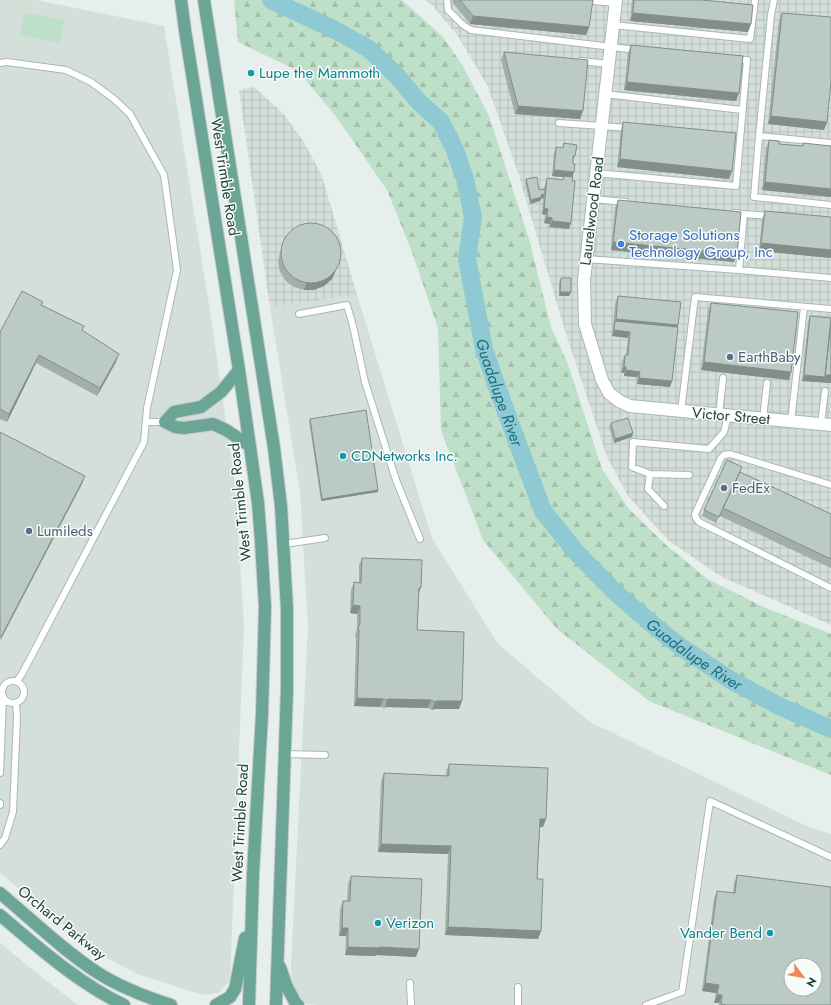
<svg xmlns="http://www.w3.org/2000/svg" width="831" height="1005" font-family="Jost,sans-serif">
  <style>
    .built { fill: #d4dfda; fill-rule: evenodd }
    .industrial { fill: url(#industrial-grid) }
    .forest { fill: url(#forest-firs) }
    .pitch { fill: #bfe0c8 }
    .lines { fill: none; stroke-linecap: round; stroke-linejoin: round }
    .river { stroke: #8ec9d4; stroke-width: 18 }
    .service-casing { stroke: #a8b8b2; stroke-width: 8 }
    .minor-casing { stroke: #a8b8b2; stroke-width: 14 }
    .primary-casing { stroke: #c2cac8; stroke-width: 14 }
    .service { stroke: #fff; stroke-width: 6 }
    .minor { stroke: #fff; stroke-width: 12 }
    .primary { stroke: #6aa596; stroke-width: 12 }
    .wall { fill: #a1aea9 }
    .shaded-wall { fill: #838d89 }
    .building { fill: #bbcac4; stroke: #838d89; fill-rule: evenodd }
    .culture-dot { fill: #0f9aa8; stroke: #f7fbf9; stroke-width: 1.5 }
    .shop-dot { fill: #3f7fe0; stroke: #f7fbf9; stroke-width: 1.5 }
    .service-dot { fill: #5c6f8a; stroke: #f7fbf9; stroke-width: 1.5 }
    .labels { text-anchor: middle; stroke-width: 3; stroke-linejoin: round; paint-order: stroke }
    .culture-label { font-size: 15px; fill: #0d838f; stroke: #f7fbf9; text-anchor: start }
    .street-label { font-size: 15px; fill: #24423a; stroke: #f7fbf9 }
    .shop-label { font-size: 15px; fill: #366cbe; stroke: #f7fbf9; text-anchor: start }
    .service-label { font-size: 15px; fill: #4e5e75; stroke: #f7fbf9; text-anchor: start }
    .water-label { font-size: 16px; font-style: italic; fill: #1c6f80; stroke: #f7fbf9 }
  </style>
  <defs>
    <pattern id="industrial-grid" width="8" height="8" patternUnits="userSpaceOnUse"><rect width="8" height="8" fill="#d4dfda"/><path d="M0 4h8M4 0v8" fill="none" stroke="#b6c1bc"/></pattern>
    <pattern id="forest-firs" width="22" height="20" patternUnits="userSpaceOnUse"><rect width="22" height="20" fill="#bfe0c8"/><path d="M5 1l3.5 6h-7zM16 11l3.5 6h-7z" fill="#a4c1ad"/></pattern>
  </defs>
  <rect width="100%" height="100%" fill="#e6efeb"/>
  <!-- built -->
  <path class="built" d="M0,0H36L164,26L211,317L235,483L244,625L230,980L219,993L203,995L137,974L107,958L85,943L0,873Z
    M357,295L432,538L498,644L590,722L811,828L831,834V1005H317L307,1004L297,997L292,988L291,965L308,626L300,493L270,307ZM791,965H815V989H791Z
    M0,943L38,974L78,1005H0Z"/>
  <!-- industrial -->
  <path class="industrial" d="M425,0H831V625L722,577L669,541L628,496L607,457L566,334L518,173L488,87L458,36L432,5Z
    M254,87L282,112L304,142L322,176L357,295L270,307L239,90Z"/>
  <!-- forest -->
  <path class="forest" d="M234,0H402L443,37L463,66L489,116L529,239L551,327L568,364L602,469L629,509L666,545L709,580L766,608L831,634V775L649,701L557,629L483,540L441,430L438,328L412,252L387,190L337,118L298,71L238,42Z"/>
  <!-- pitch -->
  <path class="pitch" d="M24,13L64,20L60,43L20,35Z"/>
  <g class="lines">
    <!-- river -->
    <path class="river" id="s1" d="M271,0L333,29L369,49L397,76L418,101L441,122L455,150L465,179L473,217L467,259L484,349L506,412L543,511L576,552L616,593L659,630L681,647L729,679L779,706L831,729"/>
    <!-- service casing -->
    <g class="service-casing">
      <path id="service" d="M447,0L448,10L463,25L471,30L637,50
        M582,0L616,3
        M774,0L771,15L759,136L831,143
        M613,25L750,39L755,0
        M581,61L609,64
        M0,63L7,62L66,70L91,82L114,99L130,114L164,175L177,270L147,408L144,442L22,674L17,681
        M605,94L742,110
        M559,123L629,128
        M759,136L754,197L831,205
        M596,173L736,186L747,60L736,59
        M593,199L626,202
        M744,214L770,216
        M586,259L739,270L744,214L734,213
        M739,270L831,278
        M299,314L347,305L353,326L365,382L396,480L420,539
        M681,411L695,297L831,309
        M719,415L723,378
        M763,419L767,383
        M791,421L804,307
        M146,422H165
        M821,424L825,391
        M650,474L648,489L664,506
        M689,475L650,474L632,467L633,442L709,449L724,432L728,415
        M831,485L730,454L724,455L721,458L695,514L696,518L699,522L831,588
        M284,544L325,538
        M2 692a11 11 0 1 1 22 0a11 11 0 1 1-22 0Z
        M284,754L325,755
        M0,773L3,698
        M0,803V805
        M0,845L5,838L13,812L17,718L16,703
        M410,983L411,1005
        M518,987V1005
        M646,1005L682,992L710,801L831,857"/>
    </g>
    <!-- minor casing -->
    <g class="minor-casing">
      <path id="minor" d="M616,0L584,280L585,324L602,380L609,393L619,401L630,406L831,425"/>
    </g>
    <!-- primary casing -->
    <g class="primary-casing">
      <path id="primary" d="M181,0L185,30L239,370L258,503L261,541L265,607L262,714L253,874L249,1005
        M204,0L274,448L281,506L287,609V689L276,1005
        M239,370L221,392L201,407L174,412L165,422L175,427L184,428L213,424L226,430L250,446
        M0,893C32,920 63,950 98,973C120,987 146,997 171,1005
        M0,915C39,948 78,983 124,1005
        M280,967L286,985L296,1004L298,1005
        M216,1005L230,997L235,989L245,938"/>
    </g>
    <!-- service -->
    <use href="#service" class="service"/>
    <!-- minor -->
    <use href="#minor" class="minor"/>
    <!-- primary -->
    <use href="#primary" class="primary"/>
  </g>
  <!-- wall -->
  <path class="wall" d="M453,0H593L586,35L470,24L453,3Z
    M632,0H702L751,24L748,32L630,21Z
    M782,13L827,122L824,130L768,124L779,20Z
    M631,45L736,101L624,90L628,53Z
    M504,52L583,111L580,119L515,114L501,60Z
    M623,122L729,179L617,167L621,130Z
    M769,140L779,144L802,146L803,143L831,146V197L762,190L766,148Z
    M564,143L575,156L573,162L571,223L569,229L549,227L550,224L544,223L545,215L542,214L543,198L541,199L540,201L530,204L525,183L526,179L539,190L544,189L545,184L547,178L562,180L563,177L552,176L554,153L556,147L562,148Z
    M618,200L734,262L611,250L615,208Z
    M765,211L831,217V258L759,251L762,219Z
    M283,244L339,262L336,270L332,279L324,286L314,290H304L294,287L286,281L280,272L278,262L280,252Z
    M561,278L571,292L569,296H559V282Z
    M618,296L678,325L672,381L670,387L637,384V377L624,376V373H621L622,361L625,355H626L628,338L612,336L615,304Z
    M43,302L42,305L84,326L82,330L116,362L97,396L36,363L7,422L0,419V332Z
    M711,303L791,372L789,380L701,370L708,311Z
    M810,316L831,318V383L802,381L808,322Z
    M310,419L378,492L321,501L309,421Z
    M611,423L632,437L614,443L609,427Z
    M740,472L831,514V568L720,516V515L716,523L702,516L704,510Z
    M362,558L421,588L419,593L417,630L462,701L459,709H434L432,710L428,708L386,707L385,708L380,707L354,706L356,639L355,635L357,629V614L350,613L351,590L354,582L359,583V565Z
    M449,764L546,819L543,827H540L537,879L541,931L538,939L445,935L448,854L378,852L381,781L384,773L446,776V772Z
    M737,875L831,1005H719V1003H714L716,993L702,991L714,899L717,891L733,893L734,883Z
    M351,876L416,957L376,955V956L345,955L346,936H339L340,909L343,901H347L348,884Z"/>
  <!-- shaded-wall -->
  <path class="shaded-wall" d="M633,13L751,24L748,32L630,21Z
    M473,16L589,27L586,35L470,24Z
    M627,82L739,93L736,101L624,90Z
    M518,106L583,111L580,119L515,114Z
    M771,116L827,122L824,130L768,124Z
    M620,159L732,171L729,179L617,167Z
    M554,170L574,172L572,178L564,176L563,177L552,176Z
    M765,182L831,189V197L762,190Z
    M545,194L543,198L541,199L540,201L530,204L531,200L541,195Z
    M544,208L548,209L545,215L542,214Z
    M547,217L552,218L550,224L544,223Z
    M552,221L571,223L569,229L549,227Z
    M613,242L737,254L734,262L611,250Z
    M761,243L831,250V258L759,251Z
    M339,262L336,270L332,279L324,286L314,290H304L307,282Z
    M560,292H571L569,296H559Z
    M616,319L678,325L675,333L615,321Z
    M614,330L630,332L628,338L612,336Z
    M119,354L116,362L97,396L100,388Z
    M39,355L36,363L7,422L9,414Z
    M704,362L791,372L789,380L701,370Z
    M624,367H626L624,373H621Z
    M626,370L640,372L637,377L624,376Z
    M804,375L825,377V375H831V383L802,381Z
    M639,378L672,381L670,387L637,384Z
    M633,433L632,437L614,443L615,439Z
    M85,476L82,484L0,641L1,637Z
    M378,490V492L321,501L322,499Z
    M353,605L360,606L357,614L350,613Z
    M357,698L383,699L380,707L354,706Z
    M389,699L431,700L428,708L386,707L385,708L387,700Z
    M437,701H462L459,709H434L432,710L435,702Z
    M540,819H546L543,827H537Z
    M381,844L451,846L448,854L378,852Z
    M448,927L541,931L538,939L445,935Z
    M342,928H348L346,936H339Z
    M348,947H379L419,949L416,957L376,955V956L345,955Z
    M705,983L719,985L716,993L702,991Z
    M717,995H722L719,1003H714Z"/>
  <!-- building -->
  <path class="building" d="M460,0H593L589,27L473,16Z
    M634,0H702L753,5L751,24L633,13Z
    M782,13L831,17V82L827,122L771,116Z
    M631,45L743,56L739,93L627,82Z
    M504,52L588,60L583,111L518,106Z
    M623,122L736,133L732,171L620,159Z
    M769,140L779,141V144L803,146V143L831,146V189L765,182Z
    M564,143L577,145L575,156H573V164H575L574,172L554,170L556,147L563,148Z
    M564,176L573,177L572,181H575L571,223L552,221V218L547,217L548,209L544,208L547,178L563,180Z
    M537,177L539,190L545,189V194L541,195L542,197L531,200L526,179Z
    M618,200L741,212L737,254L613,242Z
    M765,211L831,217V250L761,243Z
    M281 253a30 30 0 1 1 60 0a30 30 0 1 1-60 0Z
    M561,278H571V292H560Z
    M22,291L43,302L41,305L84,326L82,330L119,354L100,388L39,355L9,414L0,409V332Z
    M618,296L681,302L678,325L616,319Z
    M711,303L798,312L791,372L704,362Z
    M810,316L831,318L825,377L804,375Z
    M615,321L678,327L672,381L639,378L640,372L626,370V367H624L625,355H628L630,332L614,330Z
    M831,323V375H825Z
    M366,410L378,490L322,499L310,419Z
    M628,418L633,433L615,439L611,423Z
    M0,432L85,476L1,637H0Z
    M727,460L742,467L719,517L704,510Z
    M740,472L831,514V559L723,508Z
    M362,558L422,560L421,588H419L417,630L464,632L462,701H437L435,702L431,700L389,699L387,700L383,699L357,698L359,631L358,627L360,625V606L353,605L354,582L361,583Z
    M449,764L548,768L546,819H540L537,879H543L541,931L448,927L451,846L381,844L384,773L449,776Z
    M737,875L831,887V1005H727L721,1004L722,995H717L719,985L705,983L717,891L735,893ZM791,965H815V989H791Z
    M351,876L422,879L419,949L379,947V948L348,947V928H342L343,901H350Z"/>
  <!-- markers -->
  <g class="culture-dot">
    <circle cx="251" cy="73" r="4"/>
    <circle cx="343" cy="456" r="4"/>
    <circle cx="378" cy="923" r="4"/>
    <circle cx="770" cy="933" r="4"/>
  </g>
  <circle class="shop-dot" cx="621" cy="244" r="4"/>
  <g class="service-dot">
    <circle cx="730" cy="357" r="4"/>
    <circle cx="724" cy="488" r="4"/>
    <circle cx="29" cy="531" r="4"/>
  </g>
  <g class="labels">
    <!-- culture labels -->
    <g class="culture-label">
      <text x="259" y="78">Lupe the Mammoth</text>
      <text x="351" y="461">CDNetworks Inc.</text>
      <text x="386" y="928">Verizon</text>
      <text x="762" y="938" text-anchor="end">Vander Bend</text>
    </g>
    <!-- street labels -->
    <g class="street-label">
      <text transform="translate(225 177) rotate(81)" y="5">West Trimble Road</text>
      <text transform="translate(592 211) rotate(-83)" y="5">Laurelwood Road</text>
      <text transform="translate(731 416) rotate(5)" y="5">Victor Street</text>
      <text transform="translate(240 502) rotate(-96)" y="5">West Trimble Road</text>
      <text transform="translate(240 823) rotate(-87)" y="5">West Trimble Road</text>
      <text transform="translate(62 923) rotate(39)" y="5">Orchard Parkway</text>
    </g>
    <!-- shop labels -->
    <g class="shop-label">
      <text x="629" y="240">Storage Solutions<tspan x="629" dy="17">Technology Group, Inc</tspan></text>
    </g>
    <!-- service labels -->
    <g class="service-label">
      <text x="738" y="362">EarthBaby</text>
      <text x="732" y="493">FedEx</text>
      <text x="37" y="536">Lumileds</text>
    </g>
    <!-- water labels -->
    <g class="water-label">
      <text dy="6" stroke="none"><textPath href="#s1" startOffset="493">Guadalupe River</textPath></text>
      <text dy="6" stroke="none"><textPath href="#s1" startOffset="829">Guadalupe River</textPath></text>
    </g>
  </g>
  <!-- north arrow -->
  <g transform="translate(803 977) rotate(122)"><circle r="19" fill="#f7fbf9" stroke="#a3b1ad"/>
  <path d="M0-3L7 15L0 10L-7 15Z" fill="#f4845f"/>
  <text y="-6" font-size="11" font-weight="bold" text-anchor="middle" fill="#24423a">N</text>
  </g>
</svg>
